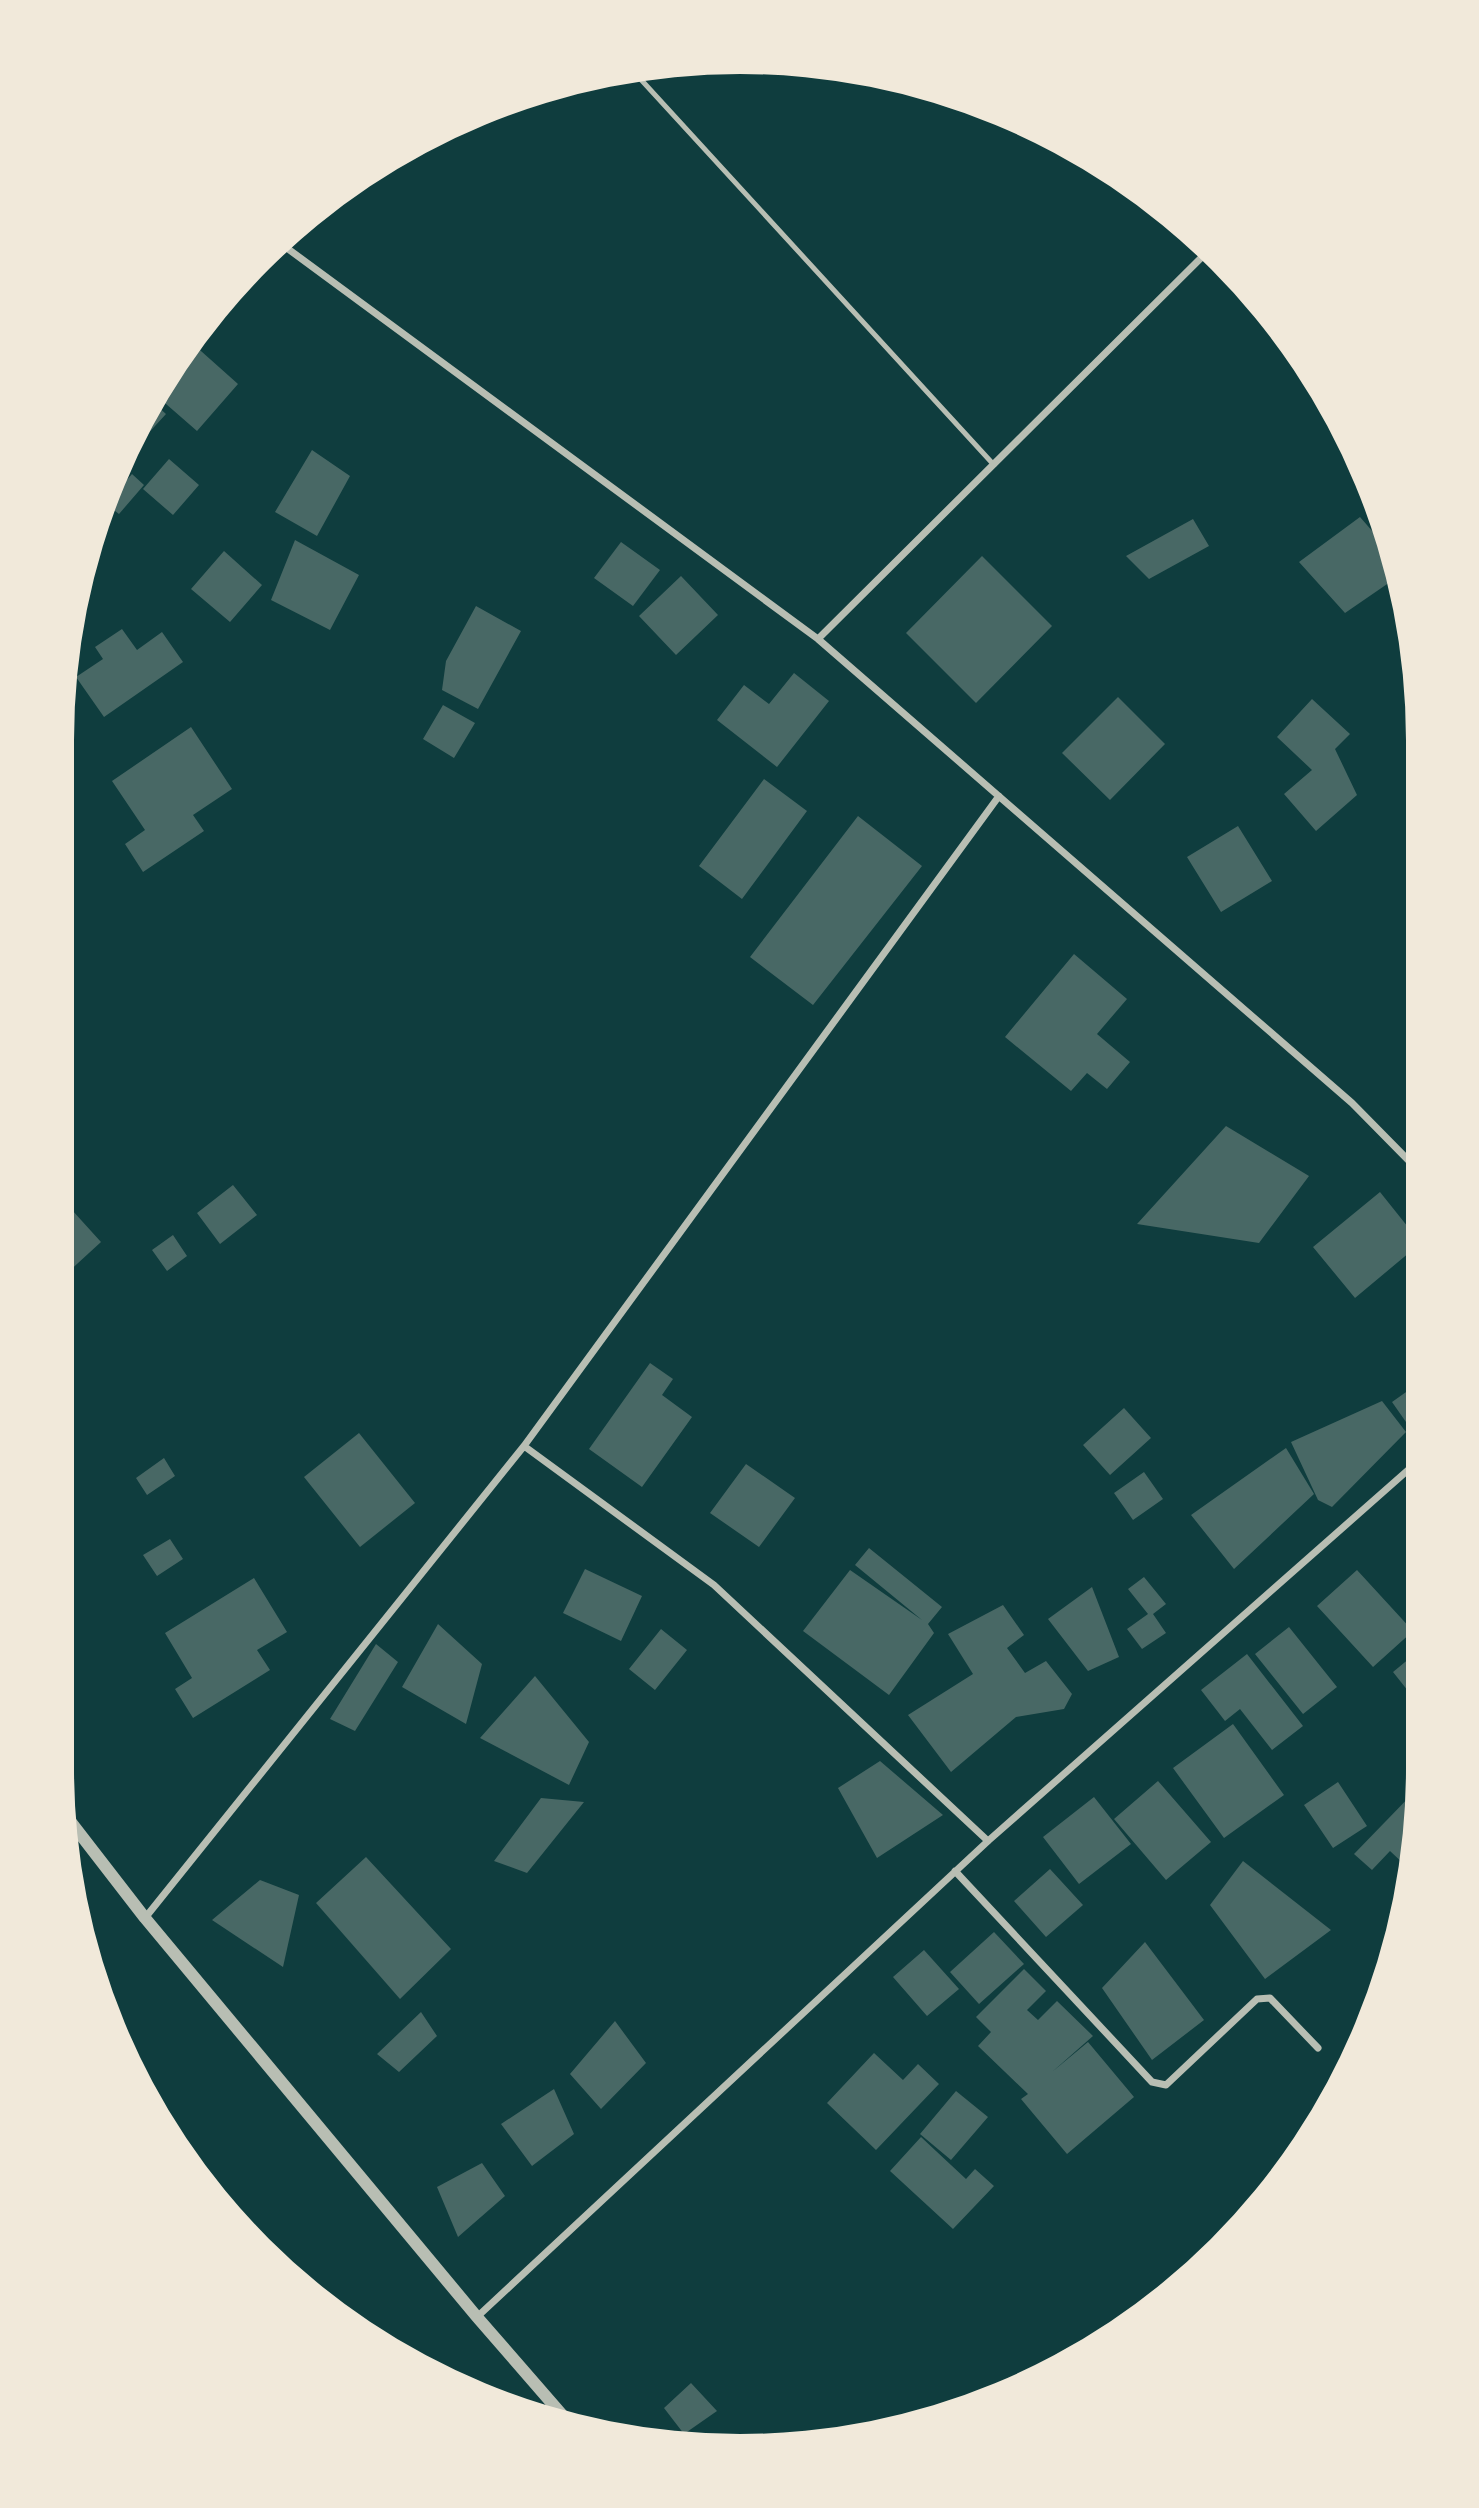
<svg xmlns="http://www.w3.org/2000/svg" width="1479" height="2508" font-family="Merriweather,serif">
  <style>
    .building { fill: #486865 }
    .lines { fill: none; stroke-linecap: round; stroke-linejoin: round }
    .service { stroke: #b8beb3; stroke-width: 5 }
    .minor { stroke: #b8beb3; stroke-width: 7 }
    .tertiary { stroke: #b8beb3; stroke-width: 12 }
  </style>
  <rect width="100%" height="100%" fill="#0f3d3e"/>
  <!-- building -->
  <path class="building" d="M192,343L238,384L197,431L158,397L175,363Z
    M155,404L166,414L133,450Z
    M312,450L350,476L317,536L275,512Z
    M169,459L199,485L173,515L143,489Z
    M132,474L144,485L119,514L106,504Z
    M1360,517L1387,548L1393,580L1345,613L1299,562Z
    M1193,519L1209,546L1149,579L1126,556Z
    M295,540L359,575L330,630L271,600Z
    M621,542L660,570L633,606L594,578Z
    M224,551L262,585L230,622L191,589Z
    M982,556L1052,626L976,703L906,633Z
    M681,576L718,615L676,655L639,616Z
    M476,606L521,631L478,709L442,690L446,661Z
    M122,629L137,650L162,632L183,662L104,717L76,677L103,659L95,647Z
    M794,673L829,701L777,767L717,720L744,685L769,704Z
    M1118,697L1165,744L1110,800L1062,753Z
    M1312,699L1350,734L1335,749L1357,795L1316,831L1284,794L1312,770L1277,737Z
    M443,705L475,723L454,758L423,739Z
    M191,727L232,789L193,815L204,831L143,872L125,844L145,830L112,781Z
    M764,779L807,811L742,899L699,866Z
    M858,816L922,866L813,1005L750,957Z
    M1238,826L1272,881L1221,912L1187,857Z
    M1074,954L1127,999L1097,1034L1130,1062L1107,1089L1087,1073L1071,1091L1005,1037Z
    M1226,1126L1309,1176L1259,1243L1137,1224Z
    M233,1185L257,1215L220,1244L197,1213Z
    M1380,1192L1416,1237V1247L1355,1298L1313,1247Z
    M62,1199L101,1242L65,1275L62,1271Z
    M173,1235L187,1256L167,1271L152,1250Z
    M650,1363L673,1379L662,1395L692,1417L642,1487L589,1449Z
    M1416,1385V1430L1413,1432L1392,1402Z
    M1382,1401L1406,1432L1332,1507L1318,1500L1291,1442Z
    M1124,1408L1151,1438L1110,1475L1083,1445Z
    M359,1433L415,1503L360,1547L304,1477Z
    M1286,1448L1314,1494L1234,1569L1191,1515Z
    M164,1458L175,1476L147,1495L136,1478Z
    M746,1464L795,1498L759,1547L710,1513Z
    M1144,1472L1163,1499L1133,1520L1114,1493Z
    M170,1539L183,1559L157,1576L143,1555Z
    M869,1548L942,1607L928,1624L934,1633L889,1695L803,1631L850,1570L922,1620L855,1565Z
    M585,1569L642,1596L621,1641L563,1613Z
    M1357,1570L1413,1631L1373,1667L1317,1606Z
    M1144,1577L1166,1604L1153,1614L1166,1633L1142,1649L1127,1629L1148,1614L1128,1589Z
    M254,1578L287,1632L257,1650L270,1670L193,1718L175,1689L192,1678L165,1633Z
    M1092,1587L1119,1657L1088,1671L1048,1619Z
    M1003,1605L1024,1635L1007,1648L1025,1673L1046,1661L1072,1694L1064,1709L1016,1717L951,1772L908,1715L973,1674L948,1634Z
    M438,1624L482,1664L466,1724L402,1687Z
    M1289,1627L1337,1687L1303,1714L1255,1654Z
    M661,1629L687,1650L655,1690L629,1669Z
    M376,1644L398,1662L355,1731L330,1719Z
    M1416,1653V1701L1393,1672Z
    M1247,1654L1303,1726L1272,1750L1240,1709L1225,1721L1201,1690Z
    M535,1676L589,1742L569,1785L480,1738Z
    M1233,1724L1284,1795L1224,1838L1173,1768Z
    M880,1761L943,1815L877,1858L838,1788Z
    M1158,1781L1211,1842L1166,1880L1114,1819Z
    M1338,1782L1367,1826L1333,1848L1304,1805Z
    M1416,1790V1813L1406,1866L1390,1851L1372,1870L1354,1854Z
    M1094,1797L1131,1844L1079,1884L1043,1837Z
    M541,1798L584,1802L527,1873L494,1861Z
    M366,1857L451,1949L400,1999L316,1903Z
    M1243,1861L1331,1930L1265,1979L1210,1905Z
    M1050,1869L1083,1905L1046,1937L1014,1901Z
    M260,1880L299,1895L283,1967L212,1920Z
    M994,1932L1024,1964L979,2004L950,1972Z
    M1145,1942L1204,2020L1152,2060L1102,1988Z
    M924,1950L959,1989L927,2016L893,1977Z
    M1024,1969L1046,1991L1027,2010L1038,2020L1057,2001L1093,2036L1052,2072L1088,2042L1134,2097L1067,2154L1021,2099L1028,2094L978,2046L991,2032L976,2017Z
    M421,2012L437,2036L399,2072L377,2054Z
    M615,2021L646,2063L601,2109L570,2074Z
    M874,2053L903,2080L918,2064L939,2084L876,2150L827,2103Z
    M554,2089L574,2134L532,2166L501,2124Z
    M956,2091L988,2117L951,2160L920,2134Z
    M921,2137L966,2179L975,2169L994,2186L953,2229L890,2171Z
    M482,2163L505,2196L458,2237L437,2187Z
    M691,2383L717,2411L684,2434L664,2408Z"/>
  <g class="lines">
    <!-- service -->
    <path class="service" d="M634,72L994,465"/>
    <!-- minor -->
    <path class="minor" d="M280,243L818,639L1352,1103L1416,1168
      M818,639L1208,251
      M524,1446L714,1585L988,1841
      M955,1871L1152,2082L1166,2085L1257,1999L1270,1998L1318,2048
      M145,1918L524,1446L999,796
      M477,2317L988,1841L1416,1463"/>
    <!-- tertiary -->
    <path class="tertiary" d="M70,1821L145,1918L477,2317L570,2424"/>
  </g>
  <!-- crop -->
  <path d="M0 0H1479V2508H0ZM740 74H740A666 666 0 0 1 1406 740V1768A666 666 0 0 1 740 2434H740A666 666 0 0 1 74 1768V740A666 666 0 0 1 740 74Z" fill="#f1e9da" fill-rule="evenodd"/>
</svg>
